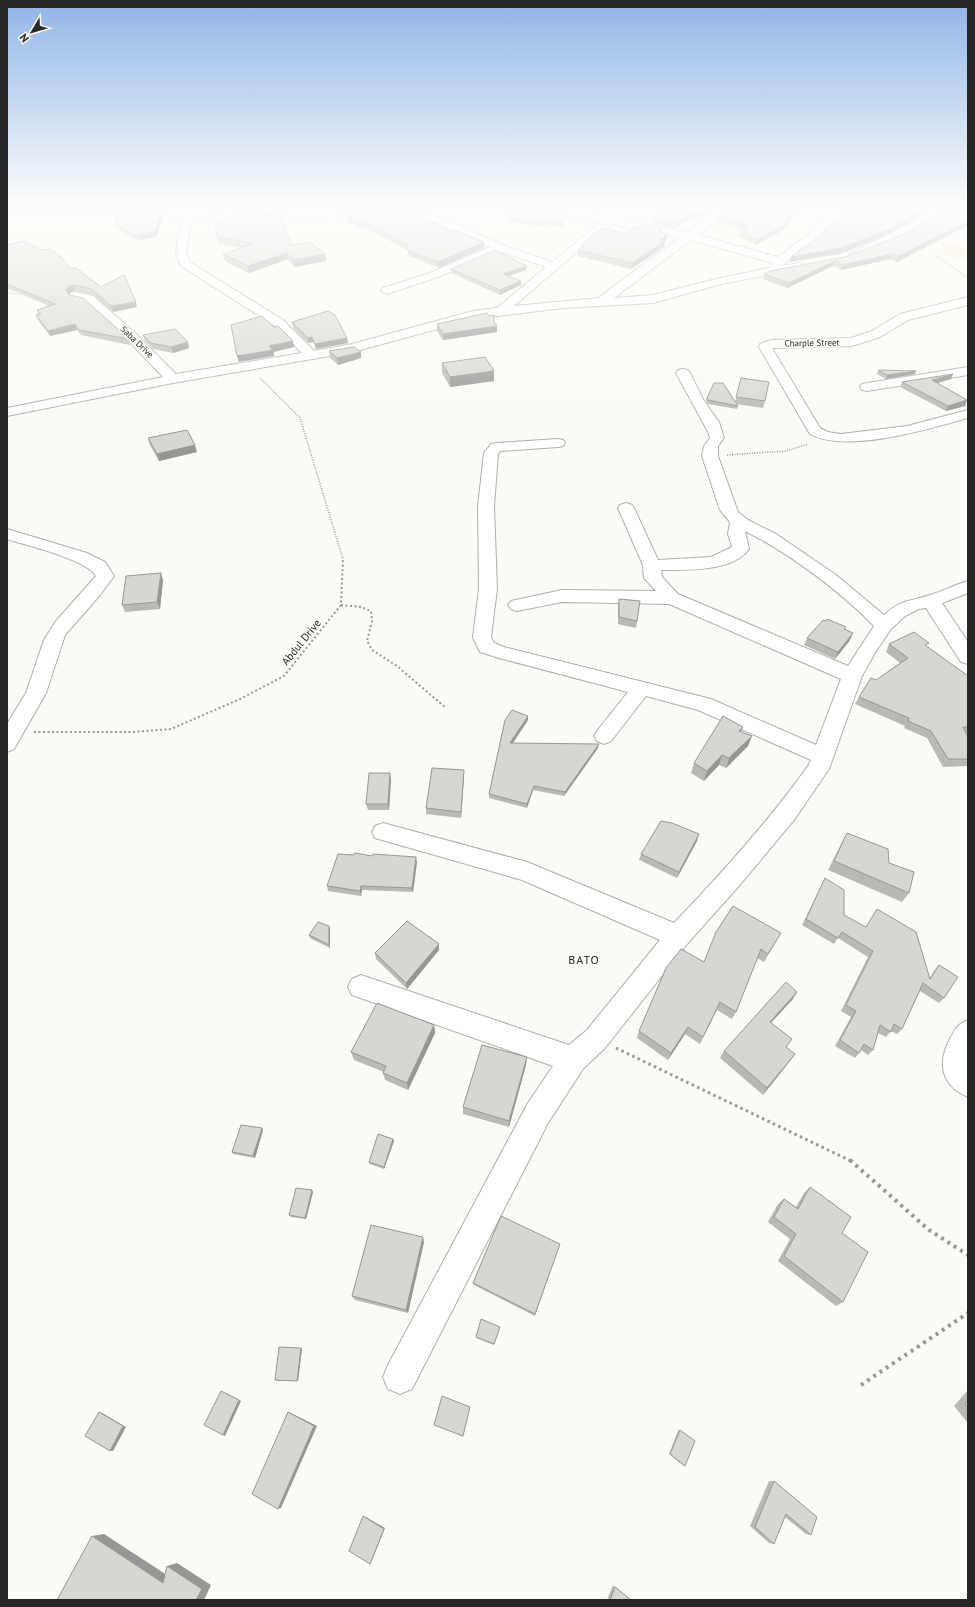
<svg xmlns="http://www.w3.org/2000/svg" width="975" height="1607" font-family="'PT Sans',sans-serif">
  <style>
    .green { fill: #f9eacc }
    .lines { fill: none; stroke-linecap: round; stroke-linejoin: round }
    .minor-casing { stroke: #b0aeab; stroke-width: 2 }
    .path-far3 { stroke: #989794; stroke-width: 1.5; stroke-dasharray: 1 1.5; stroke-linecap: butt }
    .path-far2 { stroke: #989794; stroke-width: 2; stroke-dasharray: 2 2.5; stroke-linecap: butt }
    .path-far1 { stroke: #989794; stroke-width: 3; stroke-dasharray: 2.5 3.5; stroke-linecap: butt }
    .path { stroke: #989794; stroke-width: 4; stroke-dasharray: 3 4.5; stroke-linecap: butt }
    .minor { fill: #fff; fill-rule: evenodd }
    .wall { fill: #bab8b5 }
    .shaded-wall { fill: #979694 }
    .building { fill: #d8d6d3; stroke: #979694 }
    .labels { text-anchor: middle; stroke-width: 3.5; stroke-linejoin: round; paint-order: stroke }
    .far-street-label { font-size: 9px; fill: #282726; stroke: #fcfaf6 }
    .street-label { font-size: 11px; fill: #282726; stroke: #fcfaf6 }
    .neighbourhood-label { font-size: 12px; letter-spacing: 1px; fill: #282726; stroke: #fcfaf6 }
  </style>
  <rect width="100%" height="100%" fill="#fcfaf6"/>
  <!-- green -->
  <path class="green" d="M968,239V262L945,254L940,241L961,243Z"/>
  <g class="lines">
    <!-- minor casing -->
    <g class="minor-casing">
      <path id="minor" d="M190,206H201L192,213L206,214L295,212L335,209L420,212L445,219L503,245L552,262L601,222L498,209L493,206H519L609,217L624,206H635L620,218L688,232L721,206H731L713,224L698,235L778,257L809,234L834,206H844L817,238L782,266L799,263L803,264L805,266L803,268L717,285L653,303L563,308L474,319L353,352L173,383L7,416V408L163,377L127,339L85,302L71,299L69,296L71,293L75,292L93,296L135,333L176,374L302,353L275,326L181,266L176,253L181,218L151,215H7V209H151L183,212ZM335,215L419,218L437,223L490,247L430,273L383,288L381,290L383,292L387,294L438,277L499,251L546,267L497,308L473,311L352,344L314,351L283,320L190,262L186,253L191,219C238,223 288,219 335,215ZM613,224L681,237L611,288L599,298L514,306L592,239ZM691,240L773,263L769,268L716,279L653,295L614,298Z
        M938,206H949C940,218 863,260 850,256L849,254L908,224Z
        M968,297V305L908,320L880,337L852,346L772,348L820,428L828,432L841,434L907,426L968,410V418C929,429 845,454 810,434L759,347L760,344L771,340L851,338L872,331L900,314Z
        M968,367V375L867,391L862,390L860,387L862,384L867,383Z
        M683,369L688,370L690,373L704,401L719,422L724,438L718,446V456L738,512L748,520L776,534L836,575L884,615C902,599 909,602 930,595C942,591 955,585 968,581V593L942,603L968,642V664L961,662L926,608L919,609L905,616L891,629L876,651L862,676L829,769L794,820L738,887L687,944L605,1048L583,1069L548,1123L412,1389L400,1394L388,1389L383,1377L388,1365L528,1103L553,1066L352,995L348,987L352,979L361,975L569,1045L587,1030L660,940L522,880L375,838L372,832L375,826L383,823L527,862L674,923C722,873 768,822 808,766L811,760L698,710L646,696L611,741L604,744L597,741L594,736L597,731L628,692L499,658L480,652L473,637L479,589L478,506L484,453L491,444L496,443L558,439L563,440L565,443L563,446L558,447L500,451L498,454L494,506L497,589L491,637L494,643L504,647L711,699L816,745L841,679L669,604L562,602L517,611L511,609L508,605L511,601L562,590L656,591L644,578L643,565L618,508L620,505L626,503L632,505L634,508L658,560L711,557L732,547L728,534L730,522L720,510L702,456L704,446L710,438L708,432L676,373L678,370ZM745,531C789,553 840,591 874,626L848,666L678,594L662,577L661,570C686,570 733,572 749,549Z
        M7,529L87,553L105,562L114,576L100,595L65,635L46,693L14,749L7,752V724L26,693L44,640L56,621L96,576C86,559 28,546 7,539Z
        M968,1020V1097C940,1085 937,1062 951,1037C956,1028 958,1024 968,1020Z"/>
    </g>
    <!-- path-far3 -->
    <path class="path-far3" d="M812,206L821,208
      M936,256L968,278
      M7,293L22,294
      M260,378L300,418L343,559
      M727,455L786,451L808,444"/>
    <!-- path-far2 -->
    <path class="path-far2" d="M341,605L361,607L371,611L372,621L367,641L372,650L397,666L446,708
      M34,732H132L171,729L240,699L284,676L341,605L343,558"/>
    <!-- path-far1 -->
    <path class="path-far1" d="M616,1048L851,1161"/>
    <!-- path -->
    <path class="path" d="M850,1160L929,1230L968,1255
      M861,1385L968,1313"/>
    <!-- minor -->
    <use href="#minor" class="minor"/>
  </g>
  <!-- wall -->
  <path class="wall" d="M210,206H226L212,212L210,209Z
    M325,206H428L423,211L325,208Z
    M524,206H572L569,211Z
    M665,206H719L703,218L695,215L674,228L652,223L653,218L662,212L663,208Z
    M728,206H801L783,230L756,245L738,236L739,231L742,229L717,222L718,217Z
    M968,206V225L897,262L890,259L841,270L833,266L787,288L763,279L764,274L845,257L902,235Z
    M339,211L453,232L484,242V248L439,268L409,256L407,250L364,227L359,228L340,217Z
    M566,216L565,219L562,227L548,224L544,227L508,221V218Z
    M162,218L157,236L141,240L134,239L117,229L116,224Z
    M662,232L667,239L665,241L664,247L631,269L578,256V250L625,233Z
    M217,236L291,245L325,254L326,261L294,267L288,259L249,273L225,261L223,254L242,248L218,243Z
    M7,245L71,269L137,307L113,312L93,295L75,291L71,292L68,294L129,339L130,345L81,335L77,330L50,336L38,320L36,315L38,314L37,310L49,306L7,288Z
    M527,266L526,270L509,276L521,285L500,295L451,273V269Z
    M292,322L347,338L348,343L316,349L313,342L308,343L293,328Z
    M494,322L497,332L443,340L437,331V324Z
    M143,335L189,348L173,353L153,349L145,341Z
    M329,351L361,352V358L338,365L330,358Z
    M442,363L494,371V381L450,387L442,373Z
    M878,370L915,374L886,379L877,374Z
    M741,378L765,401L763,408L736,404L738,406L737,409L708,404L706,401L707,398L735,402Z
    M951,379L938,383L967,400L965,406L946,411L900,387L902,382Z
    M148,438L197,452L159,461L150,445Z
    M163,580L160,609L125,612L122,605Z
    M619,599L640,601L636,628L618,624V606Z
    M846,627L845,629L850,640L835,659L804,645L807,638Z
    M889,644L927,647L968,676V730L966,733L968,737V766L943,767L927,738L904,728L905,726L855,704L859,697L876,680L900,663L886,652Z
    M528,716V720L513,743L598,748L564,796L533,790L527,808L489,798V794L505,720Z
    M743,727L742,732L752,736L748,746L726,768L719,765L704,781L691,773L694,763Z
    M390,773L391,780L389,810H368L366,804Z
    M464,776L461,818L426,814V808Z
    M847,833L889,863L909,893L902,902L828,870L842,842Z
    M697,841L677,878L639,860L641,854Z
    M354,855L372,856L417,862L413,892L362,890L361,896L328,891L327,886Z
    M825,878L844,915L930,978L934,971L939,965L944,998L939,1003L920,991L902,1029L897,1034L891,1031L886,1037L878,1033L873,1050L868,1055L861,1050L855,1058L835,1046L851,1017L841,1011L868,957L838,938L834,944L802,925Z
    M330,929V948L310,938L309,935Z
    M781,933L764,962L757,958L736,1012L732,1019L717,1010L700,1044L685,1034L668,1060L637,1038L639,1031Z
    M439,950L407,989L376,959L375,953Z
    M797,992L792,1000L771,1023L786,1047L795,1054L763,1095L720,1058L724,1051Z
    M434,1025L435,1033L408,1090L385,1080L383,1073L384,1072L354,1060L351,1052Z
    M526,1065L509,1127L463,1114V1107Z
    M263,1130L255,1158L233,1154L232,1152Z
    M393,1139L394,1141L384,1169L370,1164L369,1162Z
    M810,1187L842,1233L843,1302L836,1306L778,1261L790,1239L768,1222L778,1204L784,1199L796,1207L804,1193Z
    M313,1192L306,1219L291,1217L289,1215Z
    M424,1242L408,1313L355,1300L352,1296Z
    M560,1244L535,1316L474,1285L473,1283Z
    M500,1327L494,1345L476,1338V1337Z
    M301,1348L302,1349L298,1381H276L275,1380Z
    M968,1390V1423L954,1406Z
    M680,1430L685,1466H684L669,1454L678,1431Z
    M769,1481H774L811,1535L806,1534L785,1517L774,1544L769,1543L750,1526Z
    M613,1585L631,1600H607Z"/>
  <!-- shaded-wall -->
  <path class="shaded-wall" d="M213,206H226L212,212L211,207Z
    M423,206H428L423,211Z
    M714,206H719L703,218L704,213Z
    M798,206H801L783,230L756,245L757,240Z
    M929,206H936L890,234L840,254L789,262L791,257Z
    M696,211L695,215L674,228L675,223Z
    M161,212L162,218L157,236L141,240L139,235Z
    M566,216L565,219L562,227V224Z
    M364,221V227L359,228V223Z
    M548,221V224L544,227L545,224Z
    M968,221V225L897,262L899,256Z
    M668,234L667,239L665,241L664,247L631,269L632,263L659,240Z
    M484,242V248L439,268L438,262Z
    M287,253L288,259L249,273L248,266Z
    M325,254L326,261L294,267L293,260Z
    M892,254L890,259L841,270L843,265Z
    M835,261L833,266L787,288L789,283Z
    M527,266L526,270L503,278V274Z
    M521,281V285L500,295V290Z
    M73,285L75,291L71,292L68,295L66,290L69,286Z
    M136,302L137,307L113,312L111,306Z
    M75,324L77,330L50,336L48,331Z
    M497,326V332L443,340V334Z
    M312,337L313,342L308,343V338Z
    M347,338L348,343L316,349L315,344Z
    M293,341L294,347L274,352V356L239,362L237,356L269,346Z
    M188,342L189,348L173,353L171,347Z
    M361,352V358L338,365L337,358Z
    M494,371V381L450,387V377Z
    M916,371L915,374L886,379L887,375Z
    M953,374L951,379L930,385L932,380Z
    M967,400L965,406L946,411L948,406Z
    M195,445L197,452L159,461L157,454Z
    M161,573L163,580L160,609L157,602Z
    M853,633L850,640L835,659L838,652Z
    M528,716V720L510,747V743Z
    M752,736L748,746L726,768L729,758Z
    M599,744L598,748L564,796L565,792Z
    M722,755L719,765L704,781L707,771Z
    M464,770V776L461,818V812Z
    M390,773L391,780L389,810L388,804Z
    M534,786L533,790L527,808V804Z
    M699,834L697,841L677,878L679,872Z
    M416,857L417,862L413,892L412,888Z
    M361,886L362,890L361,896L360,891Z
    M329,926L330,929V948L329,945Z
    M439,944V950L407,989L406,983Z
    M797,992L792,1000L765,1029L770,1022Z
    M434,1025L435,1033L408,1090L407,1083Z
    M688,1027L685,1034L668,1060L671,1053Z
    M795,1054L790,1061L763,1095L767,1088Z
    M527,1057L526,1065L509,1127V1121Z
    M262,1128L263,1130L255,1158L253,1156Z
    M393,1139L394,1141L384,1169V1167Z
    M312,1190L313,1192L306,1219L305,1218Z
    M423,1237L424,1242L408,1313L406,1310Z
    M301,1348L302,1349L298,1381H297Z
    M221,1391L241,1401L225,1436L223,1435Z
    M99,1412L102,1413L126,1427L113,1451H110Z
    M288,1412L291,1413L317,1426L281,1508L278,1509Z
    M363,1516H364L385,1528L371,1563L370,1564Z
    M104,1534L173,1579L163,1583L92,1536Z
    M177,1563L211,1585L204,1600H196L167,1566Z"/>
  <!-- building -->
  <path class="building" d="M665,206H714L704,213L696,211L675,223L653,218L667,209L663,208Z
    M728,206H798L785,225L757,240L739,231L748,226L718,217Z
    M853,206H929L892,228L841,248L791,257L802,248L807,246Z
    M947,206H968V221L899,256L892,254L843,265L835,261L789,283L764,274L770,271L845,257L902,235L932,218Z
    M511,209L566,216L562,224L548,221L545,224L508,218Z
    M120,211L161,212L156,231L139,235L132,234L116,224V217Z
    M339,211L417,214L453,232L458,231L484,242L438,262L408,251L407,244L364,221L359,223Z
    M281,214L291,245L310,242L325,254L293,260L287,253L248,266L223,254L254,244L217,236L215,220L232,216Z
    M641,225L663,229L659,231L668,234L659,240L665,241L632,263L578,250L586,241L602,228L625,233Z
    M24,241L42,250L50,249L60,256L71,269L76,268L101,287L124,275L136,302L111,306L92,289L73,285L69,286L66,290L69,295L83,298L129,339L79,330L75,324L48,331L36,315L41,314L37,310L55,304L7,284V245Z
    M495,250L527,266L503,274L521,281L500,290L451,269Z
    M328,311L335,315L347,338L315,344L312,337L308,338L292,322Z
    M487,313L489,316L494,315V322L497,326L443,334L437,324Z
    M262,316L274,327L278,326L293,341L269,346L273,350L237,356L231,325Z
    M175,329L188,342L171,347L151,343L143,335Z
    M354,347L361,352L337,358L329,351Z
    M485,357L494,371L450,377L442,363Z
    M878,370L916,371L887,375Z
    M953,374L932,380L967,400L948,406L902,382Z
    M741,378L769,382L765,401L736,397Z
    M714,383H723L738,406L708,400L707,398Z
    M187,430L195,445L157,454L148,438Z
    M161,573L157,602L122,605L126,576Z
    M619,599L640,601L637,621L619,617Z
    M827,619L846,627L844,629L853,633L838,652L807,638L823,620L825,621Z
    M914,632L929,643L925,645L968,676V722H967L968,723V727H963L968,737V759H948L931,731L908,721L909,718L859,697L871,678L876,680L908,658L889,644Z
    M512,710L528,716L510,743L599,744L565,792L534,786L527,804L489,794L505,720Z
    M723,716L743,727L739,731L752,736L729,758L722,755L707,771L694,763Z
    M432,768L464,770L461,812L426,808Z
    M369,773H390L388,804H366Z
    M661,821L672,823L699,834L679,872L641,854Z
    M847,833L888,849L889,863L914,872L909,893L834,861Z
    M355,853L372,856L373,854L416,857L412,888L361,886L360,891L327,886L338,854L354,855Z
    M825,878L844,890V915L866,927L877,909L916,932L930,979L939,965L958,977L944,998L923,983L902,1029L894,1024L891,1032L880,1025L873,1050L864,1044L859,1053L840,1040L856,1011L846,1005L873,951L842,932L838,938L806,919Z
    M733,906L781,933L768,954L761,949L736,1012L720,1002L703,1037L688,1027L671,1053L639,1031L666,968L681,949L704,962L716,932Z
    M407,921L439,944L406,983L375,953Z
    M318,922L329,926V945L309,935Z
    M786,982L797,992L770,1022L792,1039L786,1047L795,1054L767,1088L724,1051Z
    M377,1003L434,1025L407,1083L383,1073L386,1066L351,1052Z
    M482,1045L527,1057L509,1121L463,1107Z
    M241,1125L262,1128L253,1156L232,1152Z
    M378,1134L393,1139L384,1167L369,1162Z
    M810,1187L851,1217L842,1233L868,1252L843,1302L784,1256L796,1234L774,1217L784,1199L798,1209Z
    M296,1188L312,1190L305,1218L289,1215Z
    M501,1216L560,1244L535,1314L473,1283Z
    M371,1225L423,1237L406,1310L352,1296Z
    M481,1319L500,1327L494,1344L476,1337Z
    M279,1347L301,1348L297,1381L275,1380Z
    M221,1391L239,1400L223,1435L204,1425Z
    M442,1396L470,1407L463,1436L434,1425Z
    M968,1401V1408L965,1404Z
    M99,1412L123,1426L110,1451L85,1436Z
    M288,1412L314,1426L278,1509L252,1494Z
    M680,1430L695,1441L685,1466L670,1454Z
    M774,1481L817,1517L811,1535L786,1514L774,1544L755,1527Z
    M363,1516L384,1529L370,1564L349,1551Z
    M92,1536L163,1583L167,1566L202,1589L196,1600H57Z
    M615,1587L631,1600H610Z"/>
  <!-- sky -->
  <linearGradient id="sky" x2="0" y2="1"><stop stop-color="#91b5e6"/><stop offset="0.48" stop-color="#fefdfb"/><stop offset="1" stop-color="#fefdfb" stop-opacity="0"/></linearGradient>
  <rect width="975" height="431" fill="url(#sky)"/>
  <g class="labels">
    <!-- far-street labels -->
    <g class="far-street-label">
      <text transform="translate(137 342) rotate(44)" y="3">Saba Drive</text>
      <text transform="translate(812 343) rotate(-1)" y="3">Charple Street</text>
    </g>
    <!-- street labels -->
    <g class="street-label">
      <text transform="translate(301 642) rotate(-51)" y="4">Abdul Drive</text>
    </g>
    <!-- neighbourhood labels -->
    <g class="neighbourhood-label">
      <text x="584" y="964">BATO</text>
    </g>
  </g>
  <!-- border -->
  <rect width="975" height="1607" fill="none" stroke="#282726" stroke-width="16"/>
  <!-- north arrow -->
  <g transform="translate(32 32) rotate(232)" stroke="#fcfaf6" stroke-width="3" paint-order="stroke">
  <path d="M0-3L7 15L0 10L-7 15Z" fill="#282726"/>
  <text y="-6" font-size="11" font-weight="bold" text-anchor="middle" fill="#282726">N</text>
  </g>
</svg>
